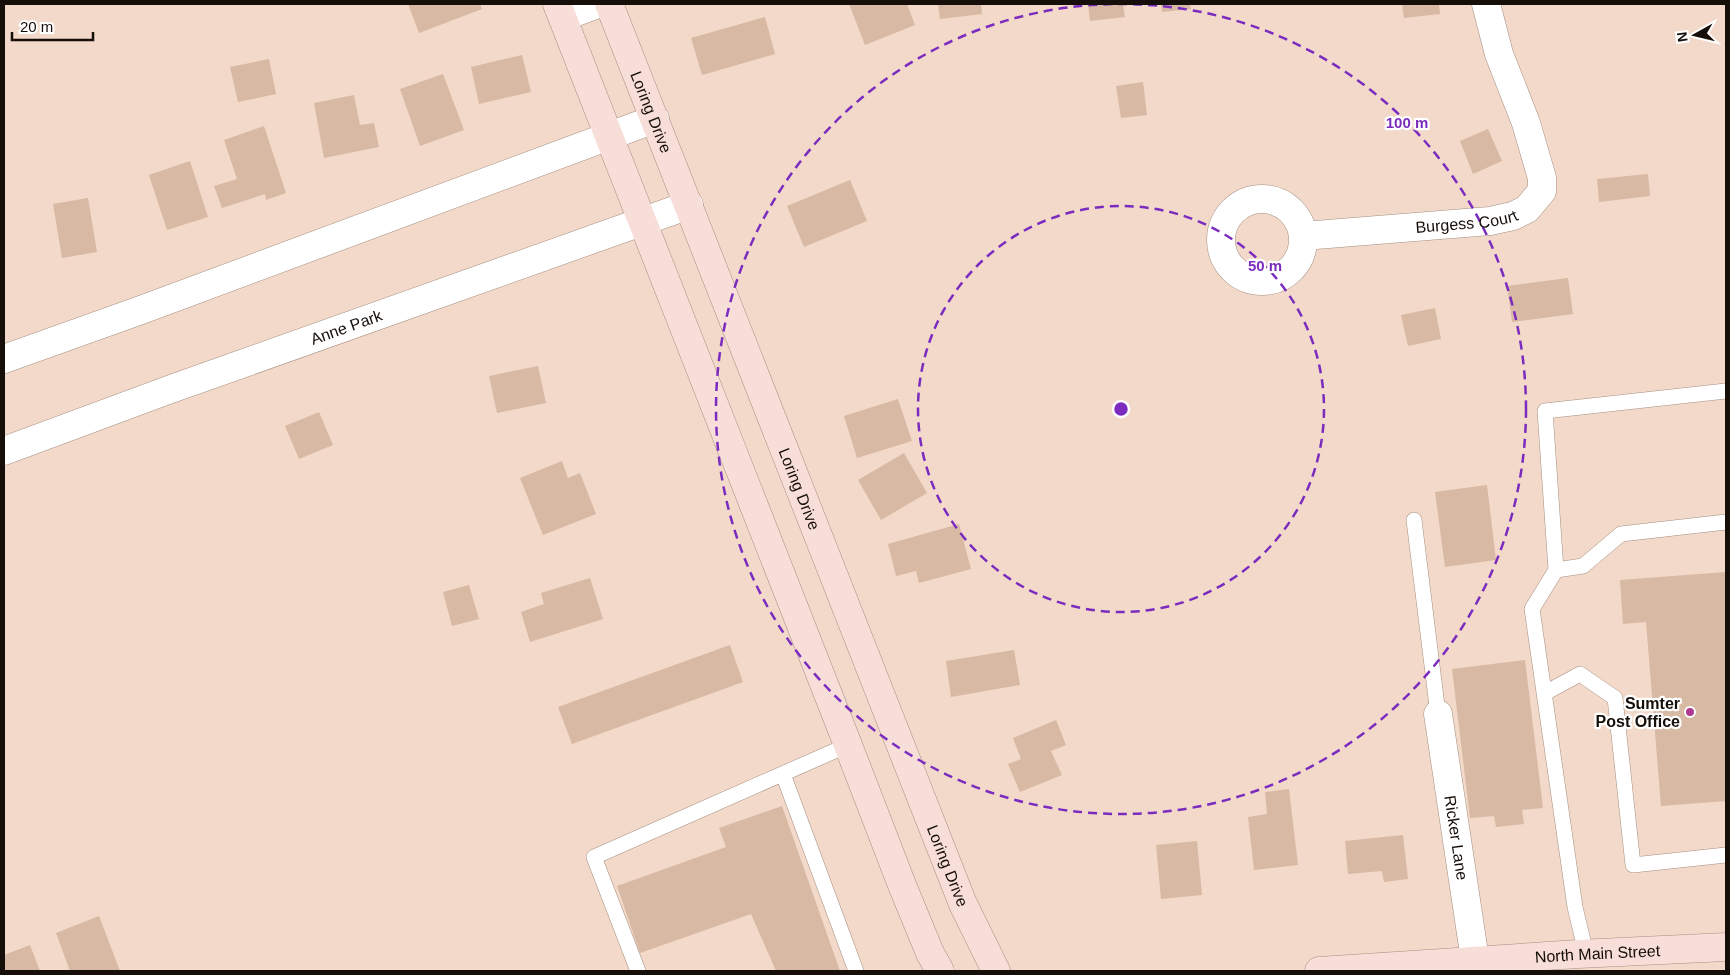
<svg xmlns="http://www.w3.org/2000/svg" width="1730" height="975" font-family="Helvetica,sans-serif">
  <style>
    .building { fill: #d8b9a3 }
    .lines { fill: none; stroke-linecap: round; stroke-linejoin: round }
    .lane-casing { stroke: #a68f80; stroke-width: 16 }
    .street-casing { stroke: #a68f80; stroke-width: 29 }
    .secondary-casing { stroke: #a68f80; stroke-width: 29 }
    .lane { stroke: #fff; stroke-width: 15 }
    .street { stroke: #fff; stroke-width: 28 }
    .secondary { stroke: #f8ded9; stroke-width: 28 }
    .ring { fill: none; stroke: #7b2cbf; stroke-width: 2.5; stroke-dasharray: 9 6 }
    .poi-dot { fill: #ae3991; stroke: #fff; stroke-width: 2 }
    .labels { text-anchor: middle; stroke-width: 4.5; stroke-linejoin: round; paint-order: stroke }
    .street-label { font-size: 16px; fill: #160e08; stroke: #fff }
    .poi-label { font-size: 16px; font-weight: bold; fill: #160e08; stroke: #fff; text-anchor: end }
    .centre { fill: #7b2cbf; stroke: #fff; stroke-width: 2.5 }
    .ring-label { font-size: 15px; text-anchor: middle; font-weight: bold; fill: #7b2cbf; stroke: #fff; stroke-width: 4.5; stroke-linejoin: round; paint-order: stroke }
  </style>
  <rect width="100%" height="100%" fill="#f2d9c9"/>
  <!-- building -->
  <path class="building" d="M408,4H480L482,9L419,33Z
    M849,4H907L915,25L865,45Z
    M938,4H981L982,14L940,19Z
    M1088,4H1123L1125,17L1090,21Z
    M1161,4H1190L1191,9L1162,12Z
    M1402,4H1439L1440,14L1404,18Z
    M765,17L775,54L702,75L691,38Z
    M522,55L531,92L479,104L471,67Z
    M269,59L276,94L238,102L230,67Z
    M443,74L464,130L420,146L400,89Z
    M1143,82L1147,115L1121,118L1116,86Z
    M354,95L360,125L374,123L379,147L324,158L314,103Z
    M264,126L286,193L266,200L265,194L222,208L214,186L237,179L224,140Z
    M1488,129L1502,161L1473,174L1460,141Z
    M190,161L208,217L167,230L149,175Z
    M1648,174L1650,196L1599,202L1597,179Z
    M850,180L867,221L804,247L787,206Z
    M88,198L97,252L62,258L53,204Z
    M1568,278L1573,314L1512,322L1507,286Z
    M1435,308L1441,339L1408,346L1401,315Z
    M538,366L546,403L497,413L489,376Z
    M898,399L912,441L857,458L844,416Z
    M319,412L333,445L299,459L285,426Z
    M904,453L927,493L881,520L858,480Z
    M562,461L568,478L580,473L596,514L543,535L520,478Z
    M1487,485L1496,560L1445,567L1435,492Z
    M959,524L971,569L919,583L916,571L896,576L888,544Z
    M1726,572V801L1661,806L1646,622L1623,624L1620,580Z
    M590,578L603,619L530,642L521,612L544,604L541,593Z
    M469,585L479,619L452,626L443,592Z
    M730,645L743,682L572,744L558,707Z
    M1014,650L1020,685L951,697L946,661Z
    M1525,660L1543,808L1522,810L1524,824L1496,827L1494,816L1470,818L1452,669Z
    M1056,720L1066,745L1051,751L1062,775L1020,792L1008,764L1021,759L1013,738Z
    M1289,789L1298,865L1254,870L1248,817L1267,814L1265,792Z
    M782,806L840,971H776L751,914L640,953L617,886L726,847L719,828Z
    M1403,835L1408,879L1384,882L1382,871L1348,874L1345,841Z
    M1197,841L1202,895L1161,899L1156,845Z
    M99,916L120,971H70L56,933Z
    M30,945L40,971H4V955Z"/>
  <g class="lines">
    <!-- lane casing -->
    <g class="lane-casing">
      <path id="lane" d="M1414,520L1438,714
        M1556,570L1583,566L1621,534L1726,522
        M1545,693L1580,674L1615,698L1633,865L1726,855
        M783,774L856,971
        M1586,953L1575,907L1532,609L1556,570L1545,411L1726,391
        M638,971L594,857L848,745"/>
    </g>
    <!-- street casing -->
    <g class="street-casing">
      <g id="street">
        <path d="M563,17L598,4"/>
        <circle cx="1262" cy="240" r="41"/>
        <path id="s1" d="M1303,236L1490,221L1513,216L1527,209L1542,191V178L1526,123L1499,54L1486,4"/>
        <path d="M4,359L141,310L655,119"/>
        <path id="s2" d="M4,451L171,389L689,205"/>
        <path id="s3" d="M1438,714L1475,960"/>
      </g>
    </g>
    <!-- secondary casing -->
    <g class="secondary-casing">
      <g id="secondary">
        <path d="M557,4L848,745L902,885L930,953L940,971"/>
        <path id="s4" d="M609,4L963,904L996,971"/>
        <path id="s5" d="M1319,971L1578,954L1726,947"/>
      </g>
    </g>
    <!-- lane -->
    <use href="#lane" class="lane"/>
    <!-- street -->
    <use href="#street" class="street"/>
    <!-- secondary -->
    <use href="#secondary" class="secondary"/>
  </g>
  <!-- distance rings -->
  <g class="ring">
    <circle cx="1121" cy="409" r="203"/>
    <circle cx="1121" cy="409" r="405"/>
  </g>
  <!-- markers -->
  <circle class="poi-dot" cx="1690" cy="712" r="5"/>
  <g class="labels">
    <!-- street labels -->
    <g class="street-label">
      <text dy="6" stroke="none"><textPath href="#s4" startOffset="116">Loring Drive</textPath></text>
      <text dy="6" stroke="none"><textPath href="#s1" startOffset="164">Burgess Court</textPath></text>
      <text dy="6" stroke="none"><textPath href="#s2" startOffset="364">Anne Park</textPath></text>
      <text dy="6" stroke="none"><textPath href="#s4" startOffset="521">Loring Drive</textPath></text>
      <text dy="6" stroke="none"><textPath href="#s3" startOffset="125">Ricker Lane</textPath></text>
      <text dy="6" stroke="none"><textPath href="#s4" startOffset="926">Loring Drive</textPath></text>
      <text dy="6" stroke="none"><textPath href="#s5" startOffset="279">North Main Street</textPath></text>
    </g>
    <!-- poi labels -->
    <g class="poi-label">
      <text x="1680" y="709">Sumter<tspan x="1680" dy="18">Post Office</tspan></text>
    </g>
  </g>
  <circle cx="1121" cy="409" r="8" class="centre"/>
  <g class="ring-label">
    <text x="1407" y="128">100 m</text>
    <text x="1265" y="271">50 m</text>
  </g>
  <!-- border -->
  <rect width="1730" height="975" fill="none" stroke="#160e08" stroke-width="10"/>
  <!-- north arrow -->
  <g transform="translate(1695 35) rotate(262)" stroke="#ffffff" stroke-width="4" paint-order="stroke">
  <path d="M0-4L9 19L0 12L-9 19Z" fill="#160e08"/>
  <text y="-8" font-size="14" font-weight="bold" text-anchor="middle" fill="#160e08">N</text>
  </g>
  <!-- scale -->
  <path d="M12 32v8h81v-8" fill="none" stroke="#160e08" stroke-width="2.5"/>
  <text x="20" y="32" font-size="15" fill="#160e08" stroke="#ffffff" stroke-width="4" paint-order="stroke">20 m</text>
</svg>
